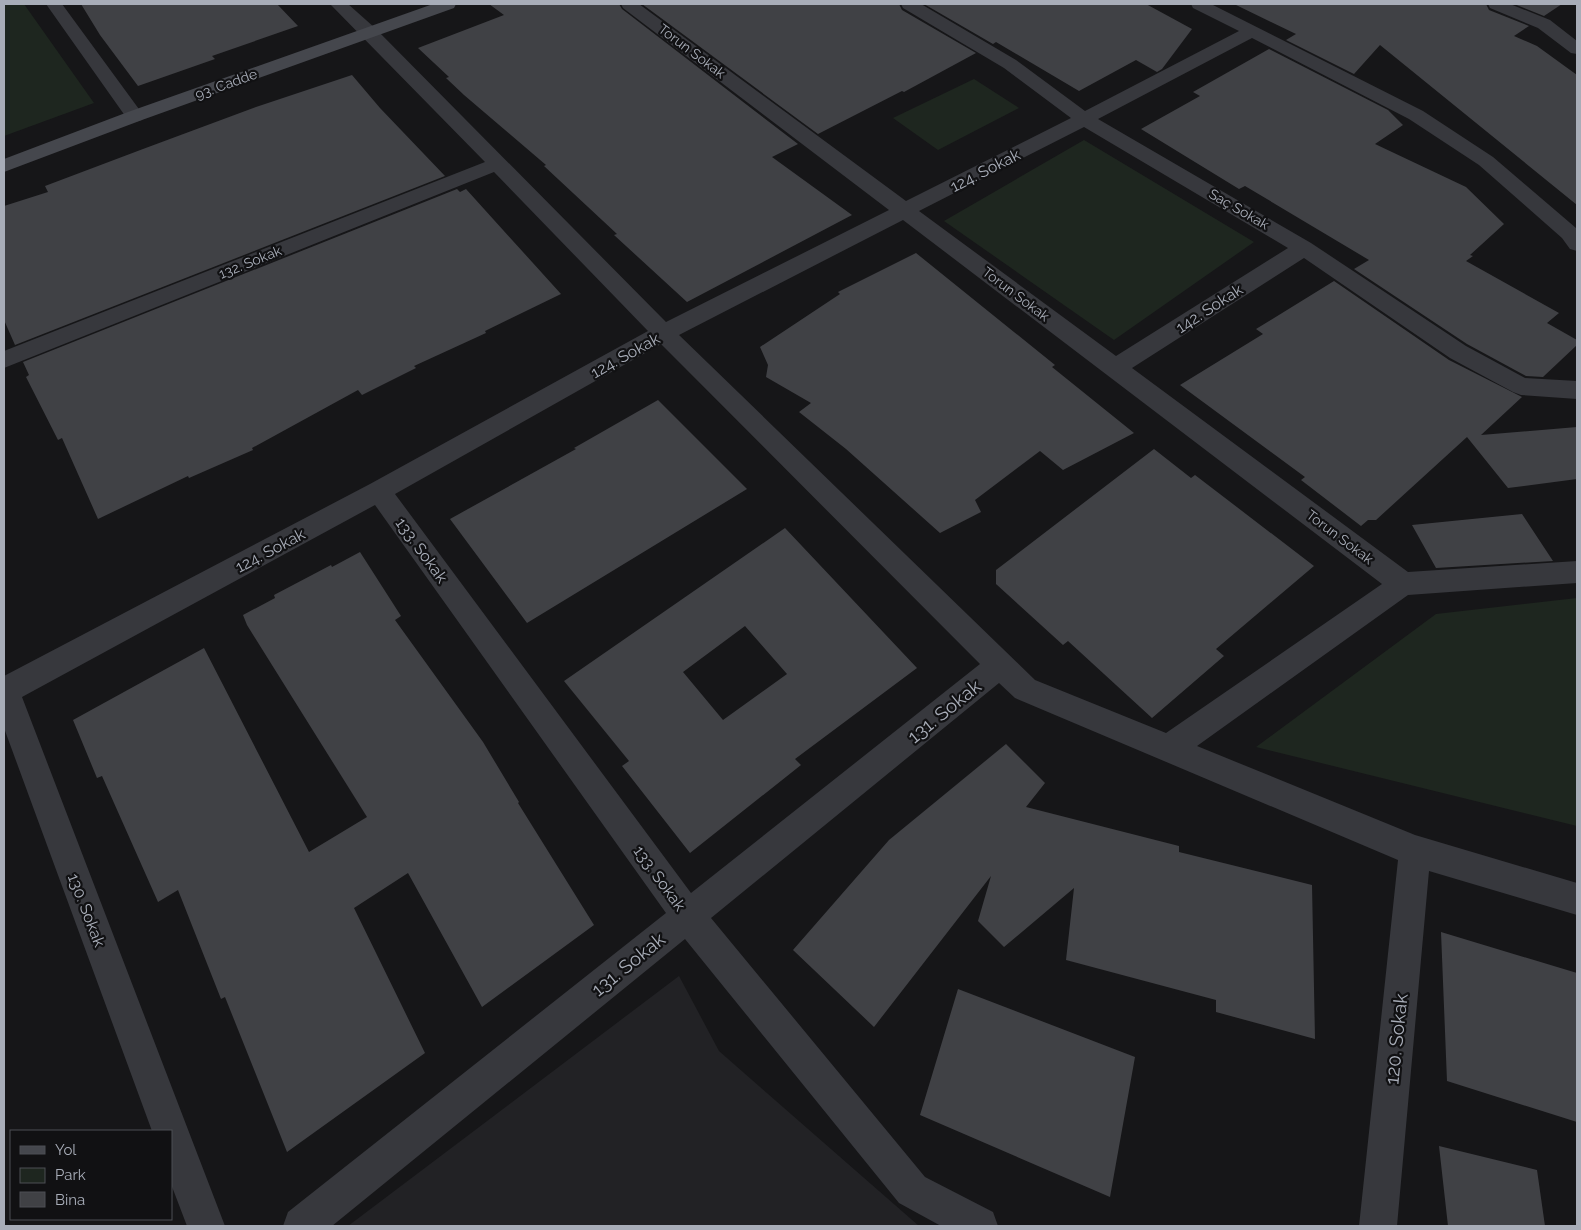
<svg xmlns="http://www.w3.org/2000/svg" width="1581" height="1230" font-family="Raleway,sans-serif">
  <style>
    .built { fill: #222225 }
    .green { fill: #1e261f }
    .building { fill: #404145; fill-rule: evenodd }
    .lines { fill: none; stroke-linecap: round; stroke-linejoin: round }
    .street { fill: #37383d; fill-rule: evenodd }
    .secondary { fill: #45474d; fill-rule: evenodd }
    .labels { text-anchor: middle; stroke-width: 4.5; stroke-linejoin: round; paint-order: stroke }
    .far-street-label { font-size: 14px; fill: #a8adb8; stroke: #111113 }
    .street-label { font-size: 16px; fill: #a8adb8; stroke: #111113 }
    .near-street-label { font-size: 19px; fill: #a8adb8; stroke: #111113 }
  </style>
  <rect width="100%" height="100%" fill="#161618"/>
  <!-- built -->
  <path class="built" d="M679,976L719,1051L919,1226H348Z"/>
  <!-- green -->
  <path class="green" d="M4,4H24L94,103L4,136Z
    M974,79L1019,108L938,150L893,118Z
    M1084,140L1254,242L1114,340L944,221Z
    M1577,598V826L1256,747L1436,614Z"/>
  <!-- building -->
  <path class="building" d="M81,4H277L298,26L212,56L215,59L138,86L100,35Z
    M489,4H619L622,9L798,144L772,157L852,215L687,302L614,235L617,234L544,166L546,165L464,95L446,78L449,77L418,48L504,15Z
    M642,4H899L902,10L976,53L904,92L902,91L818,134Z
    M924,4H1146L1192,29L1162,69L1157,72L1136,60L1079,91L996,42L993,44Z
    M1234,4H1486L1489,10L1529,26L1514,36L1537,46L1577,75V205L1380,45L1354,74L1286,40L1296,34Z
    M1514,4H1562L1544,16Z
    M1269,49L1388,110L1403,125L1375,144L1466,187L1504,224L1470,255L1473,256L1466,261L1559,313L1547,323L1577,340V345L1543,377L1526,376L1467,344L1354,269L1369,260L1245,186L1239,189L1141,129L1200,96L1193,92Z
    M352,75L380,108L445,176L15,345L4,320V206L48,192L45,186L143,149L256,107Z
    M457,189L460,192L466,189L561,294L485,331L486,333L414,366L416,368L362,395L358,390L252,448L253,450L189,478L188,476L98,519L62,438L58,440L26,377L29,375L23,362Z
    M916,253L1055,365L1052,367L1134,433L1063,470L1040,451L975,500L981,512L940,533L846,449L799,412L811,403L766,377L768,365L760,347L840,294L838,292Z
    M1334,281L1449,360L1522,397L1481,435L1577,427V479L1508,488L1467,437L1376,520H1368L1361,526L1301,480L1305,477L1180,385L1263,334L1256,329Z
    M658,400L747,489L527,623L450,519L576,449L574,448Z
    M1154,449L1191,478L1195,475L1314,566L1216,649L1224,656L1152,718L1068,641L1063,645L996,584V570Z
    M1522,514L1553,561L1436,568L1412,525Z
    M785,528L917,668L795,759L801,765L690,853L622,766L629,761L564,681ZM745,626L787,674L723,720L683,672Z
    M360,552L401,616L395,620L483,742L519,802L518,803L594,925L482,1007L408,873L354,908L425,1053L287,1152L225,997L221,999L178,890L158,902L102,776L97,778L73,720L204,648L309,852L367,817L247,625L243,615L275,598L274,595L331,565L332,567Z
    M1006,744L1045,783L1026,807L1179,846V852L1312,885L1315,1039L1216,1012V1000L1066,960L1074,888L1004,947L978,921L991,876L874,1027L793,950L889,840Z
    M1441,932L1577,973V1122L1447,1081Z
    M958,989L1135,1057L1110,1197L920,1115Z
    M1439,1146L1537,1170L1545,1226H1448Z"/>
  <g class="lines">
    <!-- street -->
    <path class="street" d="M46,4H62L144,116L142,120L135,122L128,120Z
      M330,4H348L375,28L666,322L889,210L623,8L621,4H639L906,201L1071,118L1004,68L903,8L901,4H921L1016,60L1085,111L1239,31L1193,8L1191,4H1211L1423,111L1493,157L1576,228L1577,251L1570,249L1562,238L1479,165L1409,119L1252,38L1098,119L1311,243L1466,346L1525,378L1577,381V399L1521,395L1513,392L1450,358L1304,258L1132,368L1408,572L1577,561V583L1408,595L1197,746L1415,835L1577,883V915L1429,871L1397,1226H1359L1398,860L1015,698L999,683L711,918L925,1177L993,1212L998,1226H941L899,1203L685,939L332,1226H283L288,1212L666,913L375,505L22,697L225,1226H187L171,1184V1131H152L4,728V676L370,484L648,331L494,172L4,368V351L485,162ZM1084,127L1288,248L1116,356L919,211ZM903,220L1382,584L1166,733L1035,680L679,335ZM661,344L980,664L691,893L395,494Z
      M1488,4H1510L1550,20L1577,41V54L1571,53L1538,28L1490,8Z"/>
    <!-- secondary -->
    <path class="secondary" d="M433,4H456L454,8L142,120L4,172V159L128,112Z"/>
  </g>
  <g class="labels">
    <!-- far-street labels -->
    <g class="far-street-label">
      <text transform="translate(692 51) rotate(37)" y="5">Torun Sokak</text>
      <text transform="translate(226 84) rotate(-20)" y="5">93. Cadde</text>
      <text transform="translate(1239 209) rotate(30)" y="5">Saç Sokak</text>
      <text transform="translate(250 262) rotate(-22)" y="5">132. Sokak</text>
      <text transform="translate(1016 294) rotate(37)" y="5">Torun Sokak</text>
      <text transform="translate(1340 537) rotate(37)" y="5">Torun Sokak</text>
    </g>
    <!-- street labels -->
    <g class="street-label">
      <text transform="translate(985 170) rotate(-27)" y="6">124. Sokak</text>
      <text transform="translate(1209 308) rotate(-33)" y="6">142. Sokak</text>
      <text transform="translate(625 355) rotate(-29)" y="6">124. Sokak</text>
      <text transform="translate(270 550) rotate(-28)" y="6">124. Sokak</text>
      <text transform="translate(422 550) rotate(54)" y="6">133. Sokak</text>
      <text transform="translate(660 878) rotate(54)" y="6">133. Sokak</text>
      <text transform="translate(87 910) rotate(69)" y="6">130. Sokak</text>
    </g>
    <!-- near-street labels -->
    <g class="near-street-label">
      <text transform="translate(944 711) rotate(-39)" y="7">131. Sokak</text>
      <text transform="translate(628 964) rotate(-39)" y="7">131. Sokak</text>
      <text transform="translate(1396 1039) rotate(-84)" y="7">120. Sokak</text>
    </g>
  </g>
  <!-- border -->
  <rect width="1581" height="1230" fill="none" stroke="#a8adb8" stroke-width="10"/>
  <!-- legend -->
  <rect x="10" y="1130" width="162" height="90" fill="#111113" stroke="#4d4f55"/>
  <rect x="20" y="1146" width="25" height="8" fill="#45474d" stroke="#4d4f55"/>
  <text x="55" y="1155" font-size="15" fill="#a8adb8">Yol</text>
  <rect x="20" y="1168" width="25" height="15" fill="#1e261f" stroke="#4d4f55"/>
  <text x="55" y="1180" font-size="15" fill="#a8adb8">Park</text>
  <rect x="20" y="1192" width="25" height="15" fill="#404145" stroke="#4d4f55"/>
  <text x="55" y="1205" font-size="15" fill="#a8adb8">Bina</text>
</svg>
